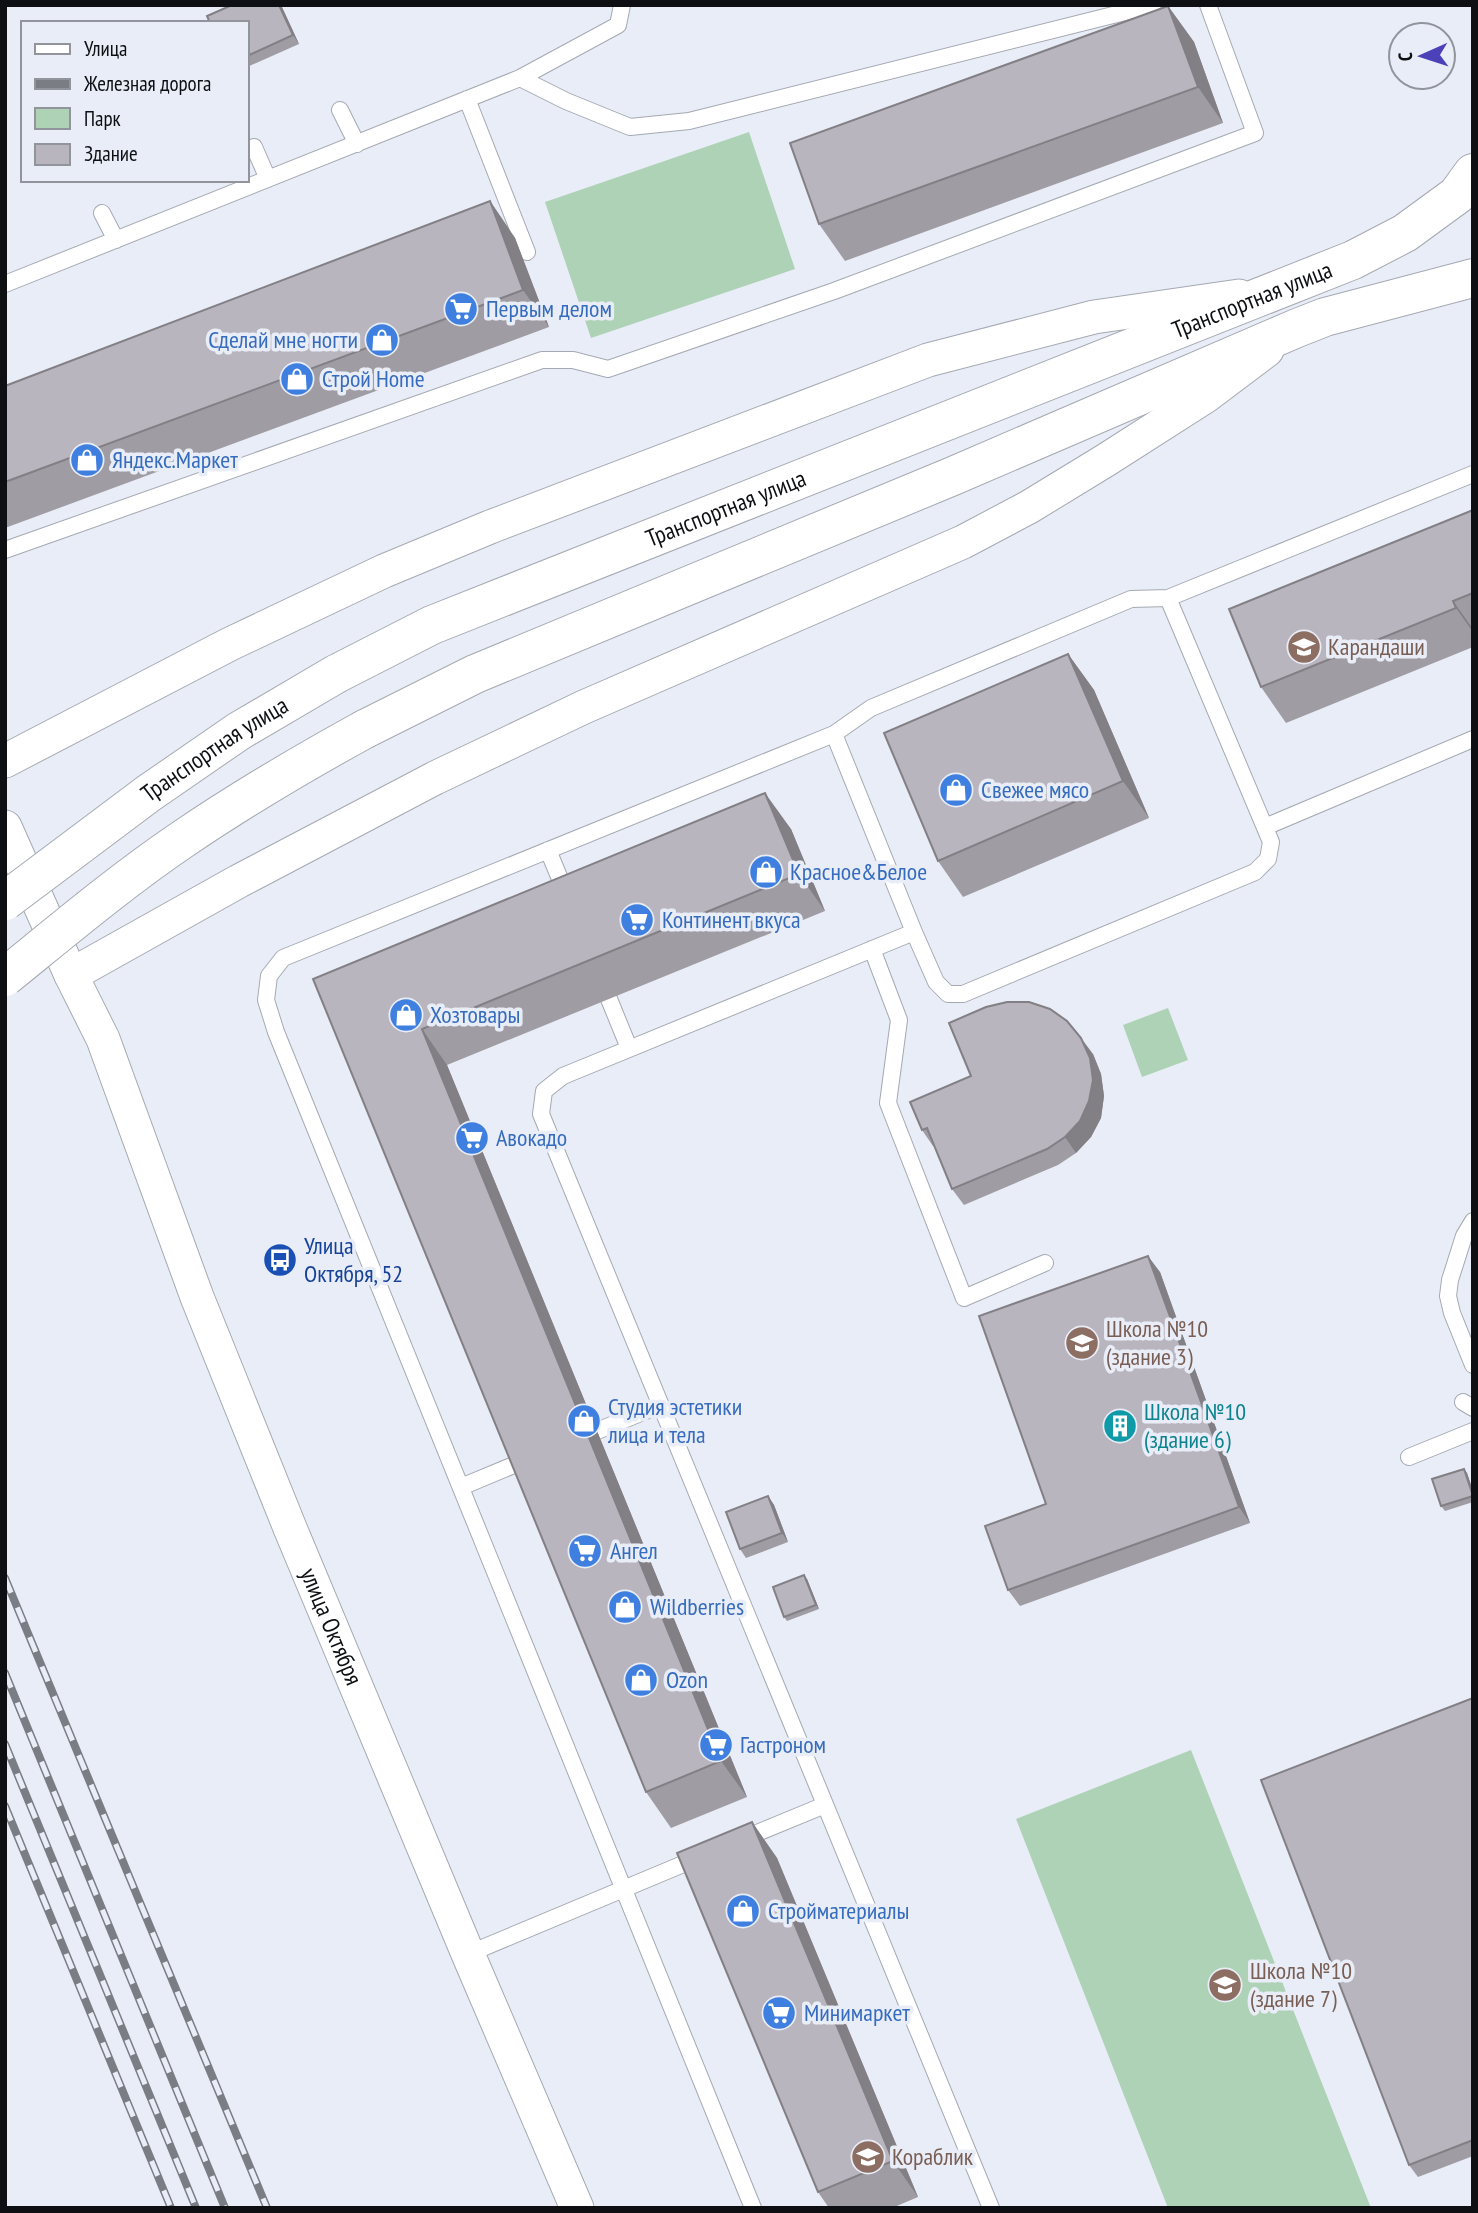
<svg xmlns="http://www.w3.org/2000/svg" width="1478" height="2213" font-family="'PT Sans Narrow',sans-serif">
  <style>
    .green { fill: #aed2b6 }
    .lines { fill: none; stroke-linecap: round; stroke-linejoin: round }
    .service-casing { stroke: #a4a9b2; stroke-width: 18 }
    .minor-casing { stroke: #a4a9b2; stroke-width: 35 }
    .tertiary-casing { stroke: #a4a9b2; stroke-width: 40 }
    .service { stroke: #fff; stroke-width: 16 }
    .minor { stroke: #fff; stroke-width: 33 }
    .tertiary { stroke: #fff; stroke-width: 38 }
    .rail-casing { stroke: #7a7d83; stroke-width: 8 }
    .rail { stroke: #e9edf7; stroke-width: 5; stroke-dasharray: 16; stroke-linecap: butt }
    .tertiary-bridge-casing { stroke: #a4a9b2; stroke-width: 40; stroke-linecap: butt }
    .tertiary-bridge { stroke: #fff; stroke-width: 38 }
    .wall { fill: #9f9ca3 }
    .shaded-wall { fill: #827f85 }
    .building { fill: #b9b5be; stroke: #827f85; stroke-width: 2 }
    .labels { text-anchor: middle; stroke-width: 7; stroke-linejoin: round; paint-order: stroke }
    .street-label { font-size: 24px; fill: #0d0f12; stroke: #e9edf7 }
    .shop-label { font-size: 24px; fill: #366cbe; stroke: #e9edf7; text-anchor: start }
    .education-label { font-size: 24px; fill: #785e54; stroke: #e9edf7; text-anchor: start }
    .transit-label { font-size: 24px; fill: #164399; stroke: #e9edf7; text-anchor: start }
    .culture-label { font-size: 24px; fill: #0d838f; stroke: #e9edf7; text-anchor: start }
  </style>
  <rect width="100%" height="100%" fill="#e9edf7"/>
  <!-- green -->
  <path class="green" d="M749,132L795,269L591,338L545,202Z
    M1168,1008L1188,1060L1142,1077L1123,1025Z
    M1191,1750L1371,2208H1168L1016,1819Z"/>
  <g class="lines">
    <!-- service casing -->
    <g class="service-casing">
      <path id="service" d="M520,78L566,101L630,127L689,121L1153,5
        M467,99L527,252
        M340,110L357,144
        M254,147L268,179
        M102,213L116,240
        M5,284L520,78L618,25L622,5
        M5,550L542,360H573L608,369L834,291L1255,133L1208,5
        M834,734L914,932L563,1076L544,1091L541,1114L991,2208
        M1265,827L1473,739
        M548,850L567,896
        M914,932L936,982L948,994H963L1255,872L1268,859L1271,842L1168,598
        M872,949L899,1020L888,1103L964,1298L1045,1263
        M609,999L629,1048
        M1473,1221L1464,1236L1450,1280L1448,1296L1452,1313L1473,1365
        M1463,1402L1473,1408
        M597,1431L660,1405
        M1409,1457L1473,1431
        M461,1487L521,1462
        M740,1840L825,1805
        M468,1954L700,1857
        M753,2208L276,1032L266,1000L269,976L283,958L834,734L871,708L1131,599L1168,598L1473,474"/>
    </g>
    <!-- minor casing -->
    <g class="minor-casing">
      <g id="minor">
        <path d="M5,761L230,644L384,571L490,527L928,360L1094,317L1239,296"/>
        <path id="s1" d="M5,827L71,975L103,1039L197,1297L290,1528L468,1954L577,2208"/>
        <path d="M71,975L239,881L435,778L584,707L963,542L1029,507L1106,460L1206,396L1267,350"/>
      </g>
    </g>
    <!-- tertiary casing -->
    <g class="tertiary-casing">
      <g id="tertiary">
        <path id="s2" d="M336,674L432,625L1353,260L1405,233L1457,195L1473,173"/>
        <path d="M365,729L475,674L953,476L1297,328L1325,317L1473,278"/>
      </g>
    </g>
    <!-- service -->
    <use href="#service" class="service"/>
    <!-- minor -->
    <use href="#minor" class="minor"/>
    <!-- tertiary -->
    <use href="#tertiary" class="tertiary"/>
    <!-- rail casing -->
    <g class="rail-casing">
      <path id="rail" d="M5,1578L267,2208
        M5,1673L225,2208
        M5,1744L196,2208
        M5,1806L171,2208"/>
    </g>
    <!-- rail -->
    <use href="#rail" class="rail"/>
    <!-- tertiary-bridge casing -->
    <g class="tertiary-bridge-casing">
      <g id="tertiary-bridge">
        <path id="s3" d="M5,901L149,793L239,731L336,674"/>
        <path d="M5,977C63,930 121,881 183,839C242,799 303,763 365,729"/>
      </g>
    </g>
    <!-- tertiary-bridge -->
    <use href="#tertiary-bridge" class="tertiary-bridge"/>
  </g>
  <!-- wall -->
  <path class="wall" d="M281,5L299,44L247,67V23Z
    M1168,6L1194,42L1223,123L845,261L819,224Z
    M490,201L515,238L549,327L5,528V386Z
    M1473,510V647L1286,723L1261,687Z
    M1068,654L1094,690L1149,818L963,897L938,861Z
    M791,829L825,911L447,1065L747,1797L671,1828L646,1792L313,979Z
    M1093,1054L1101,1074L1104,1096L1101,1118L1091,1137L1076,1153L1058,1165L964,1205L952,1189L934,1146H933L922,1130L971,1076Z
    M1160,1272L1250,1523L1020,1606L1008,1590L1046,1504Z
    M1464,1469L1467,1473L1473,1491V1502L1445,1511L1441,1506Z
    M768,1496L774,1505L788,1542L746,1558L740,1549Z
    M807,1579L819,1609L787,1621L784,1617Z
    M1473,1698V2156L1418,2177L1409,2165Z
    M752,1822L777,1858L918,2197L892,2208H829L818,2192Z"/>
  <!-- shaded-wall -->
  <path class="shaded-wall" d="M279,5H281L299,44L293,35Z
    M1168,6L1194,42L1223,123L1198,87Z
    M490,201L515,238L549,327L523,290Z
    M1453,601L1473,629V632L1456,608Z
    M1068,654L1094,690L1149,818L1123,781Z
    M765,793L791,829L825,911L799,874Z
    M422,1029L447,1065L747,1797L721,1761Z
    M1081,1038L1093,1054L1101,1074L1104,1096L1101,1118L1091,1137L1076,1153L1065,1137Z
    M1148,1256L1160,1272L1250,1523L1239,1507Z
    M1464,1469L1467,1473L1473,1491V1496Z
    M768,1496L774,1505L788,1542L782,1533Z
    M804,1575L807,1579L819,1609L816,1605Z
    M752,1822L777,1858L918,2197L893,2161Z"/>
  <!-- building -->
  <path class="building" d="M232,5H279L293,35L247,56V23H210L207,16Z
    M1168,6L1198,87L819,224L790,143Z
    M490,201L523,290L5,482V386Z
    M1473,510V593L1453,601L1456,608L1261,687L1229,609Z
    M1068,654L1123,781L938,861L884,733Z
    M765,793L799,874L422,1029L721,1761L646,1792L313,979Z
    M1007,1002H1029L1050,1009L1067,1021L1081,1038L1090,1058L1093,1080L1089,1101L1080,1121L1065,1137L1047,1149L952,1189L927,1128L922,1130L910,1102L971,1076L949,1023L986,1007Z
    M1148,1256L1239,1507L1008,1590L985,1526L1046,1504L979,1316Z
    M1464,1469L1473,1496L1441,1506L1432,1479Z
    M768,1496L782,1533L740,1549L726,1512Z
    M804,1575L816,1605L784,1617L773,1587Z
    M1473,1698V2140L1409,2165L1261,1780Z
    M752,1822L893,2161L818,2192L677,1853Z"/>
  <!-- icons -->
  <defs>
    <g id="supermarket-disc" transform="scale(1.75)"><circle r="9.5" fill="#3f7fe0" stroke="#e9edf7"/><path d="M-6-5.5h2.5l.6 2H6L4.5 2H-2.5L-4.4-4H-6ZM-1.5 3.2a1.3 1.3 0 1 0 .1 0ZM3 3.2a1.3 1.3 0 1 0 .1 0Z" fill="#fff"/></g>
    <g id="shop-disc" transform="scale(1.75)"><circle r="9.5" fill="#3f7fe0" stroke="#e9edf7"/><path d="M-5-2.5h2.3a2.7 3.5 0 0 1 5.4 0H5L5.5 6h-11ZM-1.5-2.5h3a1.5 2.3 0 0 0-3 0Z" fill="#fff"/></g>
    <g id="school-disc" transform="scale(1.75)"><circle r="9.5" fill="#8d6e63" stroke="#e9edf7"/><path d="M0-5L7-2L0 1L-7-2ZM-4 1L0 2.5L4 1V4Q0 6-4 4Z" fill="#fff"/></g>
    <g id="bus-disc" transform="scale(1.75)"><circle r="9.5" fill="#1a4fb4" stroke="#e9edf7"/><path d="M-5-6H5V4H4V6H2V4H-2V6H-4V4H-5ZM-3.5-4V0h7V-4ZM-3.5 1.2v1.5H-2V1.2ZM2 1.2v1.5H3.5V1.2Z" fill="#fff"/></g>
    <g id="building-disc" transform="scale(1.75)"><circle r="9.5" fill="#0f9aa8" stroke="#e9edf7"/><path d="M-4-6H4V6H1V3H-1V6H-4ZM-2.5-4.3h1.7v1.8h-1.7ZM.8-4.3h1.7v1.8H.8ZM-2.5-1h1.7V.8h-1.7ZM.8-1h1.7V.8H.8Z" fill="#fff"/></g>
  </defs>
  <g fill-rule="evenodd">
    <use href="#supermarket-disc" x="461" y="309"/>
    <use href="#shop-disc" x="382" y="340"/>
    <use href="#shop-disc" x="297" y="379"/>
    <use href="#shop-disc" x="87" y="460"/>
    <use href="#school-disc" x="1304" y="647"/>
    <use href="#shop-disc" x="956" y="790"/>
    <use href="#shop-disc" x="766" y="872"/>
    <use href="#supermarket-disc" x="637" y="920"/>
    <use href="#shop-disc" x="406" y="1015"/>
    <use href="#supermarket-disc" x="472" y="1138"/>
    <use href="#bus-disc" x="280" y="1260"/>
    <use href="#school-disc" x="1082" y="1343"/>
    <use href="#shop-disc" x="584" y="1421"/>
    <use href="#building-disc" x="1120" y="1426"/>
    <use href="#supermarket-disc" x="585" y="1551"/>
    <use href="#shop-disc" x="625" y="1607"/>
    <use href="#shop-disc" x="641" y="1680"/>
    <use href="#supermarket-disc" x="716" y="1745"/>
    <use href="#shop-disc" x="743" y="1911"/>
    <use href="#school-disc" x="1225" y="1985"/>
    <use href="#supermarket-disc" x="779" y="2013"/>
    <use href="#school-disc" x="868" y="2157"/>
  </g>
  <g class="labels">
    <!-- street labels -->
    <g class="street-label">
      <text dy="8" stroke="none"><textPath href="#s2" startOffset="990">Транспортная улица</textPath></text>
      <text dy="8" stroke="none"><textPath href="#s2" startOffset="424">Транспортная улица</textPath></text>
      <text dy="8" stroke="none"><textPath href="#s3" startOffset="259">Транспортная улица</textPath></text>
      <text dy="8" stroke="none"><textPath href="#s1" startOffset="864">улица Октября</textPath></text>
    </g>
    <!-- shop labels -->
    <g class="shop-label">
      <text x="486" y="317">Первым делом</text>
      <text x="358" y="348" text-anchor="end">Сделай мне ногти</text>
      <text x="322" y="387">Строй Home</text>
      <text x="112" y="468">Яндекс.Маркет</text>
      <text x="981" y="798">Свежее мясо</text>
      <text x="790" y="880">Красное&amp;Белое</text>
      <text x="662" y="928">Континент вкуса</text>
      <text x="430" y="1023">Хозтовары</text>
      <text x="496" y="1146">Авокадо</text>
      <text x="608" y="1415">Студия эстетики<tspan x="608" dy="28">лица и тела</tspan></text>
      <text x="610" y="1559">Ангел</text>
      <text x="650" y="1615">Wildberries</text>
      <text x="666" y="1688">Ozon</text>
      <text x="740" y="1753">Гастроном</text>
      <text x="768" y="1919">Стройматериалы</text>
      <text x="804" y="2021">Минимаркет</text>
    </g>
    <!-- education labels -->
    <g class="education-label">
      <text x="1328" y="655">Карандаши</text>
      <text x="1106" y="1337">Школа №10<tspan x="1106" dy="28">(здание 3)</tspan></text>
      <text x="1250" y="1979">Школа №10<tspan x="1250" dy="28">(здание 7)</tspan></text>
      <text x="892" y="2165">Кораблик</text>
    </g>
    <!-- transit labels -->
    <g class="transit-label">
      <text x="304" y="1254">Улица<tspan x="304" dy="28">Октября, 52</tspan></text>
    </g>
    <!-- culture labels -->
    <g class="culture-label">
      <text x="1144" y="1420">Школа №10<tspan x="1144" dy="28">(здание 6)</tspan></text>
    </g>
  </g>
  <!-- border -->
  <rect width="1478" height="2213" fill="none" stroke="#0d0f12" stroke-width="14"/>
  <!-- legend -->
  <rect x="21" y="21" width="228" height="161" fill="#e9edf7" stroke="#91949b" stroke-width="2"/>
  <rect x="35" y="44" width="35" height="10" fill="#ffffff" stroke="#91949b" stroke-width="2"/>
  <text x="84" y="56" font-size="21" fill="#0d0f12">Улица</text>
  <rect x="35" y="79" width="35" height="10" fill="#7a7d83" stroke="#91949b" stroke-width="2"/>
  <text x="84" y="91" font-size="21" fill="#0d0f12">Железная дорога</text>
  <rect x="35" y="108" width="35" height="21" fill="#aed2b6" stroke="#91949b" stroke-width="2"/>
  <text x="84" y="126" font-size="21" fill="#0d0f12">Парк</text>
  <rect x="35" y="144" width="35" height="21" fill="#b9b5be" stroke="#91949b" stroke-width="2"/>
  <text x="84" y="161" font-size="21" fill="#0d0f12">Здание</text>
  <!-- north arrow -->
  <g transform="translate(1422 56) rotate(267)"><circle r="33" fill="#e9edf7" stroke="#91949b" stroke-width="2"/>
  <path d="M0-5L12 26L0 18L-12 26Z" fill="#4c41b8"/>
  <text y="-10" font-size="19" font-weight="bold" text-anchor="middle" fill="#0d0f12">С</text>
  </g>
</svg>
